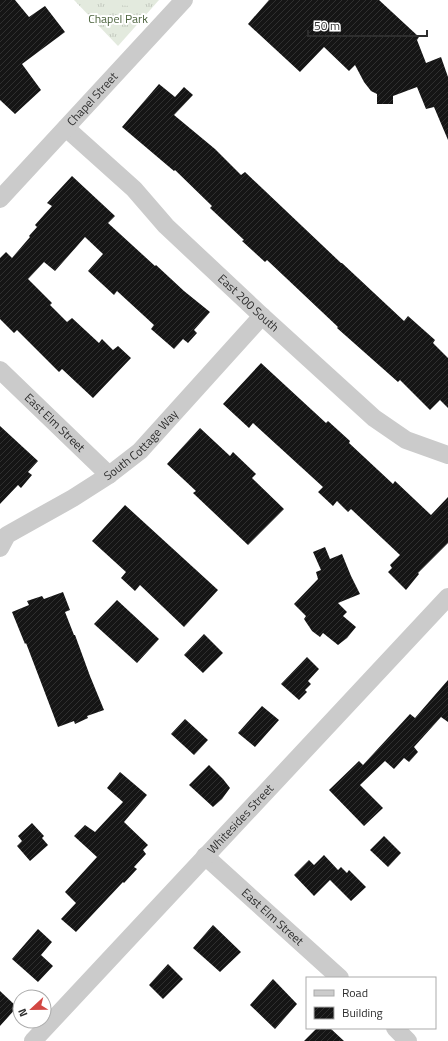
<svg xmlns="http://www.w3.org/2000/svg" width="448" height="1041" font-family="'Titillium Web',sans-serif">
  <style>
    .park { fill: url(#park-tufts) }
    .pitch { fill: #e3eade }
    .building { fill: url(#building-hatch) }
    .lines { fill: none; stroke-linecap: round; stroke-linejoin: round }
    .minor { stroke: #cbcbcb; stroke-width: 18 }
    .labels { text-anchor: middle; stroke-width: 4; stroke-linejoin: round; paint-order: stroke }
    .park-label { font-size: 12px; fill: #4e6540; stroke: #fff }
    .street-label { font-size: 12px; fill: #2e2e2e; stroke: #fff }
  </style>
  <defs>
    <pattern id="park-tufts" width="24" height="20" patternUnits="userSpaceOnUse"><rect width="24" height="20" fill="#e3eade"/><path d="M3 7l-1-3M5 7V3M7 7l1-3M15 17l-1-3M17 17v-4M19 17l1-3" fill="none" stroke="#c3c9bf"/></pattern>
    <pattern id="building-hatch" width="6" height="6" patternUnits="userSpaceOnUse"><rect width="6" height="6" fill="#151515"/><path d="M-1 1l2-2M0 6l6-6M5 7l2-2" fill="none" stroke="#2f2f2f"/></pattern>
  </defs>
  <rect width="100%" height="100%" fill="#fff"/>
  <!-- park -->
  <path class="park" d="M74,0H159L118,46Z"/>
  <!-- pitch -->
  <path class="pitch" d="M112,0H135L130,6L117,5Z"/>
  <!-- building -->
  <path class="building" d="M0,0H15L29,17L45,6L65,32L22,64L41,90L15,114L0,100Z
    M269,0H379L419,37L417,40L426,63L441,57L448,77V140L434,107L426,109L417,87L393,96V104H377V94L371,91L364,82L355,65L349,71L324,47L300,72L248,24Z
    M159,84L175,97L184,87L193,95L174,115L215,149L241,175L245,172L341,263H342L404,321L408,316L435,340L433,343L448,358V408L440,400L430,410L400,380L398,382L337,328L338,327L267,260L265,262L242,241L244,240L210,208L212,206L175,170L174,171L122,127Z
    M72,176L115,216L108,223L155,266L156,265L184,291L210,312L194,330L197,333L188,343L183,339L174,349L151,329L154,325L117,291L114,295L88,271L103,254L85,237L55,271L44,262L28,279L52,303L50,305L67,322L72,318L99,343L102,339L113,350L118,346L131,358L93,398L62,369L59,372L17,330L14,333L0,319V258L6,252L12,258L30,237L29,236L37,227L35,225L52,206L47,203Z
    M261,363L326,423L328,421L350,441L349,443L393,484L395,481L431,515L448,497V543L418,573L419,574L406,590L388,572L392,568L390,565L400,555L351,509L348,512L337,501L333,506L318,492L323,487L253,423L249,428L223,404Z
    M0,426L38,461L28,472L32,475L21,488L18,485L0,504Z
    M200,428L230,456L233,452L256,474L252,478L284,509L248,545L193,493L196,491L167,464Z
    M125,505L218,590L184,627L140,585L135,591L121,578L126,572L92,541Z
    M325,547L330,559L342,554L351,576L360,594L338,603L347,612L343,616L356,627L347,638L338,645L323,633L320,637L312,631L304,619L306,616L294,604L318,579L316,572L321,570L313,552Z
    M63,592L70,610L65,612L74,635H75L90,676L104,710L87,716L88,718L75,724L74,721L58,727L26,643L25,644L12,612L29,605L27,601L42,596L44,599Z
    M117,600L159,639L137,663L94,624Z
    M204,634L223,653L203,673L184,655Z
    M307,657L319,669L308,681L311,684L305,690L307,692L299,700L281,684Z
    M448,680V722L441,717L414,747L418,752L409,762L404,758L394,769L385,761L360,785L383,808L364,826L329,790L359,761L363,765L410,714L415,718Z
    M262,706L279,720L255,747L238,733Z
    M185,719L208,740L194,755L171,734Z
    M209,765L223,779L230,788L222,799L213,807L189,785Z
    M120,772L147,795L124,822L148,845L143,850L146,854L134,867L137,869L124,883L123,882L76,932L61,919L76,903L65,892L97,857L74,836L85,825L95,832L123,802L107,788Z
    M32,823L44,836L42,838L48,845L30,861L17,846L22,841L18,836Z
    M384,836L401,853L388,867L370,850Z
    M324,855L338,870L341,867L347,873L349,870L366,887L351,901L330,880L314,896L294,875L309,860L314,865Z
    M213,925L241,952L220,972L193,948Z
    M38,929L52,942L41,955L53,966L38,982L12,959Z
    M168,964L183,979L163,999L149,985Z
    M273,979L297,1004L275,1029L250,1005Z
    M0,991L17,1007L0,1026Z
    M317,1028H330L344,1041H304Z"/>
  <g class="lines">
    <!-- minor -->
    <g class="minor">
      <path id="s1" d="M66,128L134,189L166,226L262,316L374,418L406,440L448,455"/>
      <path id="s2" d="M0,199L184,0"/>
      <path id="s3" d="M0,370L109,475"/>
      <path id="s4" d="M0,548L7,535L73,498L109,475L140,451L262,316"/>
      <path id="s5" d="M205,856L340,978"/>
      <path d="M395,1028L408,1041"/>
      <path id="s6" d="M33,1041L448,597"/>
    </g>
  </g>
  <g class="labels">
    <!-- park labels -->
    <g class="park-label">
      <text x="118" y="23">Chapel Park</text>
    </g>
    <!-- street labels -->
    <g class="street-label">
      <text dy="4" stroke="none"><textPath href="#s2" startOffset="136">Chapel Street</textPath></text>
      <text dy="4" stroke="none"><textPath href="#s1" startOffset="253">East 200 South</textPath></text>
      <text dy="4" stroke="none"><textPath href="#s3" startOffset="76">East Elm Street</textPath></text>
      <text dy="4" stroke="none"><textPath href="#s4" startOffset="177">South Cottage Way</textPath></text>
      <text dy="4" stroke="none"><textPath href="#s6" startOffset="304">Whitesides Street</textPath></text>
      <text dy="4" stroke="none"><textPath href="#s5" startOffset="91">East Elm Street</textPath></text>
    </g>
  </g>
  <!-- legend -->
  <rect x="306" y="977" width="130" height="52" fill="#ffffff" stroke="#ababab"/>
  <rect x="314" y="990" width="20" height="6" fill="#cbcbcb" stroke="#ababab"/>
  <text x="342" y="997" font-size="12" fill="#2e2e2e">Road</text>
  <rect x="314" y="1007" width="20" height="12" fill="url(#building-hatch)" stroke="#ababab"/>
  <text x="342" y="1017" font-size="12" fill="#2e2e2e">Building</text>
  <!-- north arrow -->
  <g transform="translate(32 1009) rotate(248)"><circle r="19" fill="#ffffff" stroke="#ababab"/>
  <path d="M0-3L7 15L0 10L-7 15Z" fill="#d24743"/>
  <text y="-6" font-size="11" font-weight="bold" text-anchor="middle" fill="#2e2e2e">N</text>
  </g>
  <!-- scale -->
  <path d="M308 30v6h119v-6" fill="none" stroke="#2e2e2e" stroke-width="2"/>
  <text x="314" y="30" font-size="12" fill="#2e2e2e" stroke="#ffffff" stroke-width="3" paint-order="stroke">50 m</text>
</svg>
